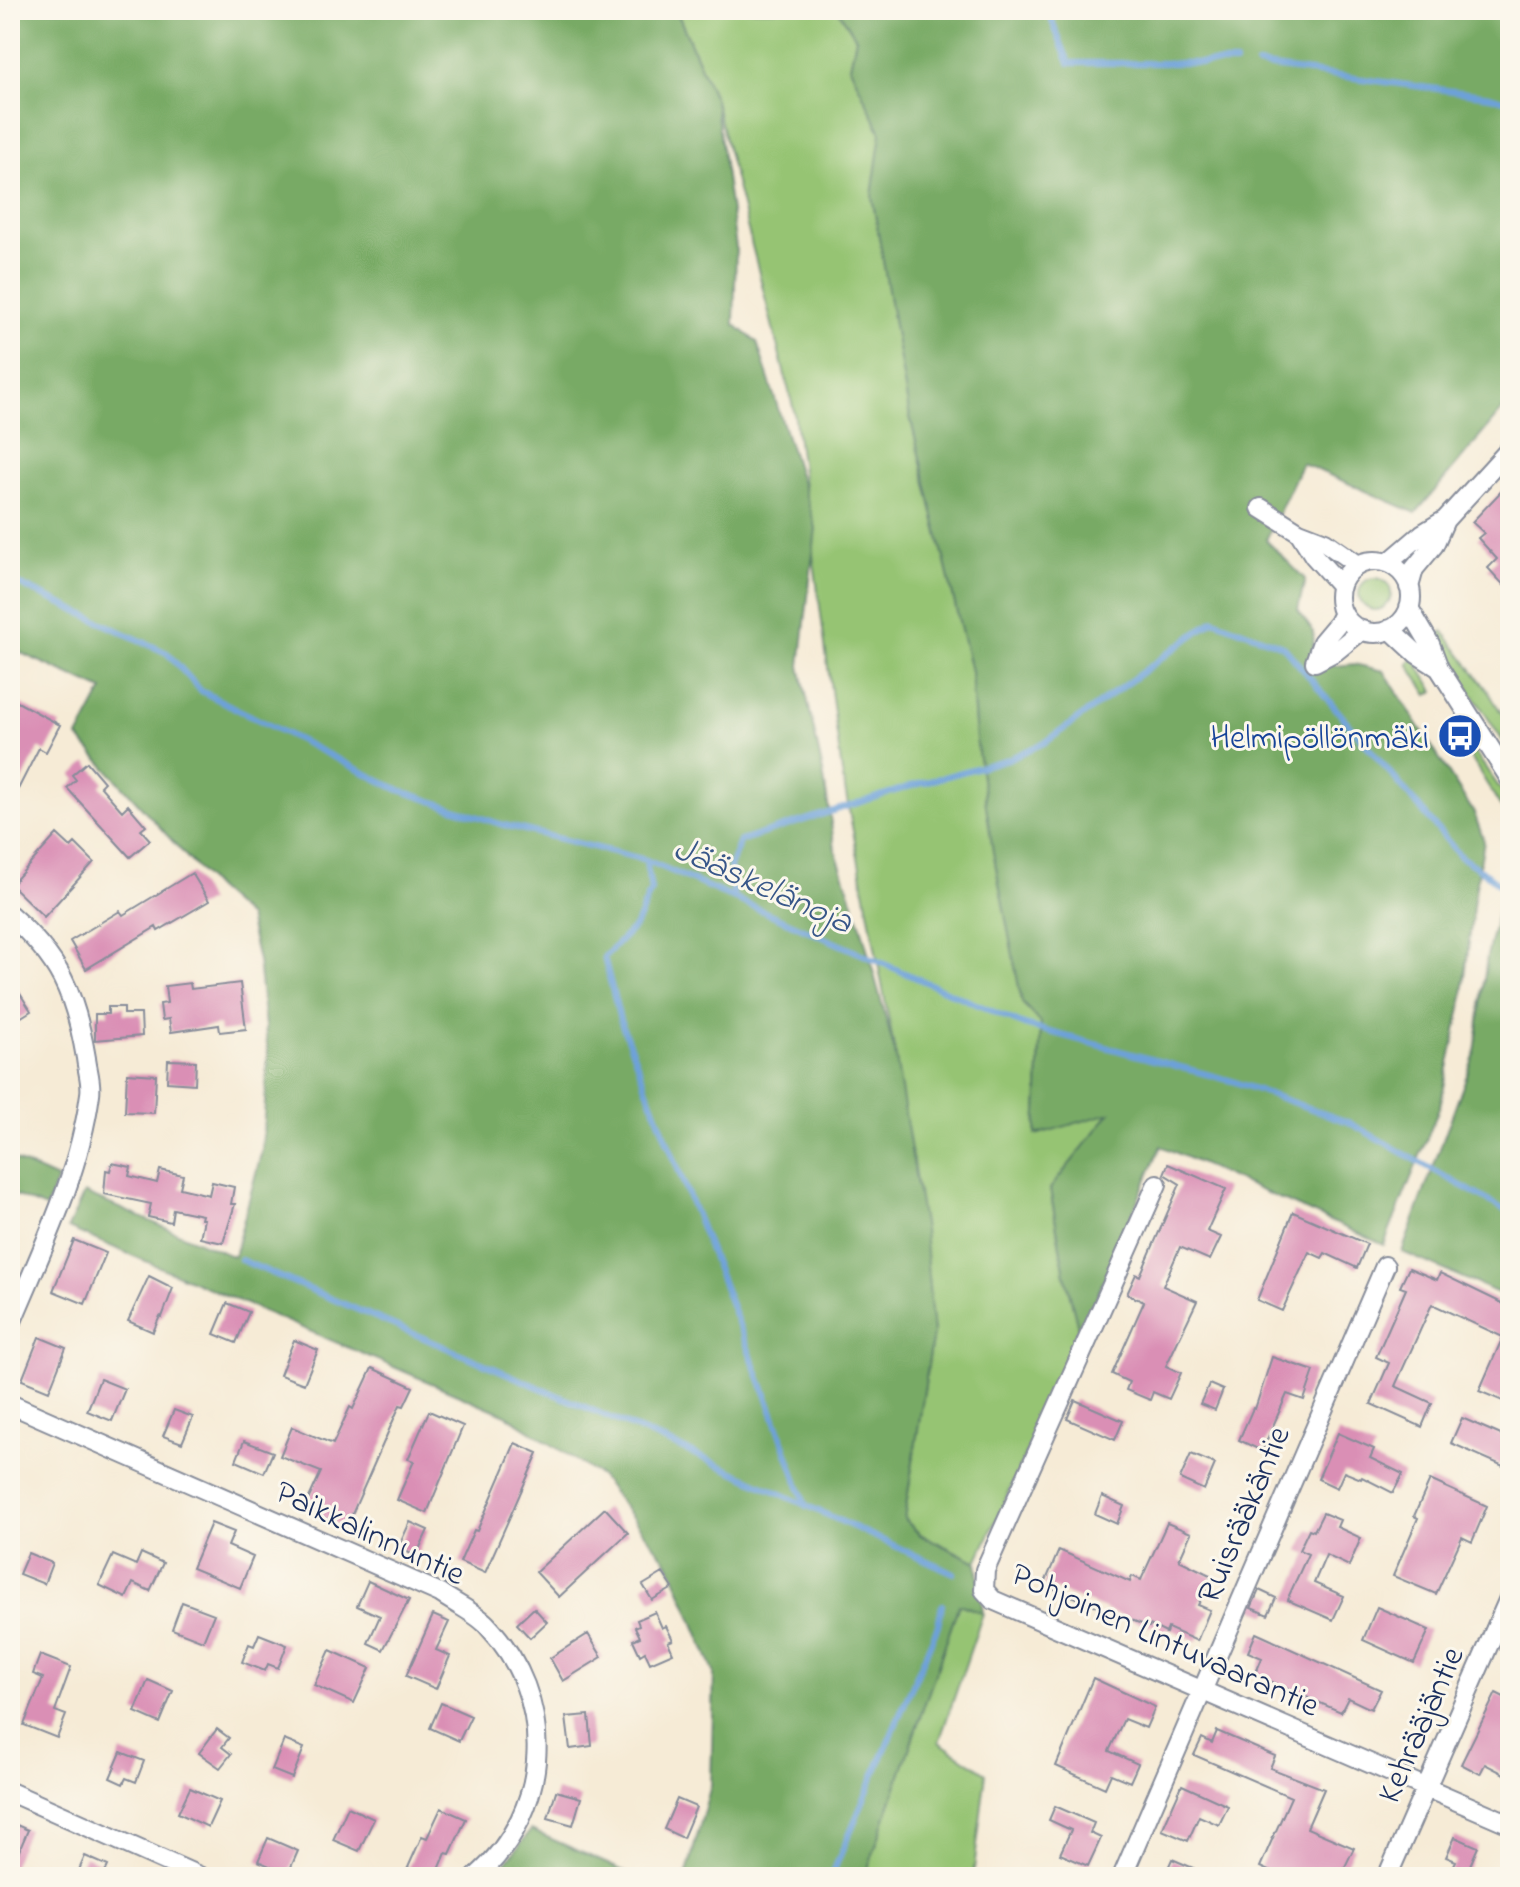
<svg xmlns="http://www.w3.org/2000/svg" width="1520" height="1887" font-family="'Indie Flower',sans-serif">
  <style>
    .green { fill: #96c473; stroke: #587a68; stroke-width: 2 }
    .forest { fill: #78aa65; stroke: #4a6c62; stroke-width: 2 }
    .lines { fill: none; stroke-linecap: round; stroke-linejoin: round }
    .stream { stroke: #6da1d9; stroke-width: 6 }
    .building { fill: #da8fb5 }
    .minor-casing { stroke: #888d9a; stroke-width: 22 }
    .minor { stroke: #fff; stroke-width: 18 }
    .labels { text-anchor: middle; stroke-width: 6; stroke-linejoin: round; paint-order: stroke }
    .transit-label { font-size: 34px; fill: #164399; stroke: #fbf7ec; text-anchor: end }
    .street-label { font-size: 34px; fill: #1b2f5e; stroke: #fbf7ec }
    .water-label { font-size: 36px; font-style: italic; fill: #385789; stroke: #fbf7ec }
  </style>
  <rect width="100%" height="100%" fill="#fbf7ec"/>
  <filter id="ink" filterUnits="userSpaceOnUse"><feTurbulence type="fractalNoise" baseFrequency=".0125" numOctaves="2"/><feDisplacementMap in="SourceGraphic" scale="16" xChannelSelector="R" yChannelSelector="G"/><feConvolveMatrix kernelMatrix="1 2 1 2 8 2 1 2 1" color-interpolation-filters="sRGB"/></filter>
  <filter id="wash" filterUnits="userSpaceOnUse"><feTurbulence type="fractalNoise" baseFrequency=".006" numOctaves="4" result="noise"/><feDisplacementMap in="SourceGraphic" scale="32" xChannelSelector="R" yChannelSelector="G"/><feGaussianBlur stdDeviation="1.8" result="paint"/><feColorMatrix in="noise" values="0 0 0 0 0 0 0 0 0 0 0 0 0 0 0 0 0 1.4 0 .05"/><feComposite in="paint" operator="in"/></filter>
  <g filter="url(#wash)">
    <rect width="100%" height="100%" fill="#f6ebd6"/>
    <!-- green -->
    <path class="green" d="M676,10H838L856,38L850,67L882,133L872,196L909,412L971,671L976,739L1041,1023L1036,1134L1111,1112L1050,1189L1065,1275L1080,1335L977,1562L920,1534L904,1519L933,1333L896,1058L842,773L794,411L715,100Z
      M1359 594a16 16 0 1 1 32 0a16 16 0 1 1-32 0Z
      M1443,631L1486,688L1510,727V752L1436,638Z
      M1414,658L1434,691L1428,695L1408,664Z
      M1466,740L1508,800L1510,822L1462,743Z
      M959,1604L983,1613L939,1742L986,1773L973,1877H865Z"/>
    <!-- forest -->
    <path class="forest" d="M10,10H676L715,100L736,247L734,324L757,342L816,528L800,666L823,772L835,849L861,926L895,1052L924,1230L933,1333L904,1519L920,1535L977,1562L983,1613L959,1604L865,1877H686L711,1785L714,1672L671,1567L600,1476L506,1415L68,1228L84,1193L234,1257L262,1150L268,1055L258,961L248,917L215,888L78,737L103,690L10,648Z
      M838,10H1510V401L1416,513L1302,463L1266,540L1305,579L1298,610L1314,633L1313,651L1335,666L1354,664L1384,671L1474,813L1484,841L1474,898L1462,1003L1440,1106L1384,1245L1161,1146L1080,1335L1065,1275L1050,1189L1110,1113L1036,1135L1041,1023L1022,1003L993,852L976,739L971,671L909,412L872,196L881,133L850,67L856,38Z
      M1508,868L1510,871V1298L1402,1252L1475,1053L1487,956Z
      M10,1158L57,1179L46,1208L10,1193Z
      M531,1830L637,1877H495Z"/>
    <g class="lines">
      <!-- stream -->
      <path class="stream" d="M1056,10L1052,21L1069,63H1235
        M1257,65L1490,96L1510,102
        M10,580L167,653L201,691L399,790L500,824L646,860L1024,1025L1232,1081L1348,1122L1510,1213
        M646,860L651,890L636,925L604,957L620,1020L769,1402L806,1506
        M734,898L730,867L740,841L908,787L1008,759L1046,742L1214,620L1283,646L1461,857L1488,875L1510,894
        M241,1260L681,1448L954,1573
        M831,1877L938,1625L942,1605"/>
    </g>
    <g id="blocks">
      <!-- building -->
      <path class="building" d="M1510,482V592L1488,568L1497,559L1478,538L1484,533L1472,522Z
        M10,698L60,725L46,752L39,748L10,805Z
        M87,762L104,782L100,786L122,811L128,805L146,826L141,830L150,840L130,857L67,788L76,780L72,775Z
        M57,834L71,847L75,843L94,862L44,917L11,885Z
        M192,873L209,901L158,931L156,927L86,969L70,941L120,911L123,915Z
        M10,978L31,1011L10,1024Z
        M190,983L191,989L240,983L246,1029L220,1032L219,1025L171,1032L169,1019L162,1020L160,1004L167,1003L165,986Z
        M108,1007H124V1014H141L142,1036L95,1040V1014H108Z
        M168,1060L196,1061L195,1084L167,1082Z
        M127,1073L156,1075L154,1113L125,1112Z
        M112,1163L131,1167L129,1176L157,1183L160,1170L183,1175L180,1188L209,1195L212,1182L234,1187L231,1204H235L223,1243L200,1238L204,1219H201L202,1215L173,1209L171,1222L148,1217L151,1204L104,1194L106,1170L110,1171Z
        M1168,1164L1226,1189L1207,1231L1221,1237L1210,1260L1180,1247L1163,1286L1197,1301L1166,1366L1181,1373L1169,1399L1153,1392L1150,1400L1126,1390L1129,1382L1112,1374L1144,1302L1127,1294L1136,1274L1140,1276L1180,1184L1164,1174Z
        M1293,1212L1367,1244L1357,1268L1325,1253L1322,1258L1309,1252L1282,1311L1257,1300Z
        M74,1240L106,1253L85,1304L53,1291Z
        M1409,1268L1437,1280L1440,1273L1510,1307V1404L1479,1391L1503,1337L1432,1304L1395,1386L1432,1403L1422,1427L1371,1404L1389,1363L1376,1357L1406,1289L1400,1287Z
        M149,1276L173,1288L162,1317L160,1316L153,1332L128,1321Z
        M227,1303L249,1312L236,1343L214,1334Z
        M39,1337L66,1348L49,1391L22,1380Z
        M294,1340L318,1350L304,1384L280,1375Z
        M1272,1357L1314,1371L1304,1400L1287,1394L1262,1451L1239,1440L1253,1408L1255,1409Z
        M372,1368L413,1387L404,1406L400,1405L346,1528L304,1509L321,1472L280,1456L292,1427L333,1444L350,1407L353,1409Z
        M100,1379L125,1389L112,1421L87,1411Z
        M1209,1384L1223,1390L1215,1410L1200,1404Z
        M1075,1400L1123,1421L1115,1440L1067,1419Z
        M174,1410L193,1417L182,1443L163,1436Z
        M429,1411L463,1426L427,1513L397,1500L414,1461L408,1459Z
        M1462,1418L1510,1439V1469L1451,1443Z
        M1338,1433L1374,1449L1370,1458L1403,1474L1393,1493L1362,1477L1361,1479L1344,1472L1337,1488L1318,1479Z
        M244,1441L273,1452L264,1473L236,1461Z
        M515,1443L538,1453L485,1573L460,1562L474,1530L477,1531Z
        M1191,1454L1215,1464L1204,1490L1180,1479Z
        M1430,1480L1487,1506L1472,1542L1462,1537L1436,1594L1393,1576L1418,1518L1414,1516Z
        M1102,1496L1124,1506L1117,1524L1095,1514Z
        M605,1508L628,1533L559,1597L536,1572Z
        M1323,1513L1340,1520L1337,1527L1361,1538L1349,1566L1326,1555L1314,1583L1344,1596L1333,1620L1287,1600L1308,1554L1299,1550L1309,1529L1314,1531Z
        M410,1522L428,1530L416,1556L398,1548Z
        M211,1523L234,1532L228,1546L253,1557L240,1588L192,1568Z
        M1167,1523L1191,1533L1179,1560L1212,1576L1198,1605L1210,1610L1197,1641L1168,1628L1166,1633L1150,1625L1149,1627L1044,1585L1059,1550L1130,1582L1132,1576L1141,1580Z
        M28,1553L52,1563L44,1584L19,1574Z
        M141,1553L163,1563L150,1591L133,1583L126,1598L99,1585L113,1555L136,1565Z
        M663,1573L673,1588L652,1600L643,1585Z
        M368,1581L409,1600L383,1650L368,1643L380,1616L357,1606Z
        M1259,1590L1276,1598L1268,1615L1251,1608Z
        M182,1602L214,1614L203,1641L172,1629Z
        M1377,1607L1429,1630L1414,1663L1363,1640Z
        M534,1608L547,1622L530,1638L517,1624Z
        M655,1612L662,1628L666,1626L673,1640L668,1642L673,1653L650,1663L645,1652L640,1655L633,1640L640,1637L635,1627L639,1625L637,1620Z
        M433,1615L449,1622L436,1650L450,1656L436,1689L406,1676Z
        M1256,1633L1381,1690L1371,1709L1348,1698L1341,1712L1255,1675L1262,1658L1248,1652Z
        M259,1634L287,1645L278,1668L268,1664L265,1671L242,1662L249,1644L254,1646Z
        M588,1634L602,1657L563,1681L550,1658Z
        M330,1650L370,1668L354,1703L314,1685Z
        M40,1655L71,1667L55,1711L66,1715L57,1738L24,1725L43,1678L33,1674Z
        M1093,1678L1155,1707L1146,1728L1124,1719L1109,1751L1138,1764L1130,1782L1111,1774L1105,1788L1056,1766Z
        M148,1680L173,1691L160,1723L135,1712Z
        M1496,1693L1510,1700V1777L1485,1764L1480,1774L1461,1764Z
        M441,1703L471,1716L459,1741L430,1728Z
        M589,1715L592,1746L570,1749L566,1717Z
        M217,1729L229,1738L222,1747L231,1754L220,1768L199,1753Z
        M1217,1731L1275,1756L1270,1768L1324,1789L1307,1828L1354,1848L1340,1877H1318L1305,1871L1302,1877H1282L1260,1867L1291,1797L1194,1755L1202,1738L1212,1743Z
        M284,1740L304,1748L292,1778L272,1770Z
        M121,1752L144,1761L136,1782L126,1778L123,1784L110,1778Z
        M1182,1785L1228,1806L1219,1825L1199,1816L1188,1841L1162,1830Z
        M190,1788L220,1801L208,1827L178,1813Z
        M556,1791L581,1798L573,1825L548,1818Z
        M677,1799L696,1807L683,1838L664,1829Z
        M1055,1806L1094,1823L1090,1833L1101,1838L1088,1866L1060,1854L1071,1830L1049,1820Z
        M348,1807L374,1819L359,1851L333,1840Z
        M441,1808L466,1819L450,1854L446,1853L436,1877H417L406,1872L422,1836L427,1838Z
        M10,1822L28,1830L10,1872Z
        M1455,1837L1478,1847L1465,1877H1448L1456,1861L1446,1857Z
        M268,1838L298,1851L288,1874L258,1861Z
        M85,1856L108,1866L103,1877H76Z
        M1172,1859L1214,1877H1164Z"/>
    </g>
  </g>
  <g filter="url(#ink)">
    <use href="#blocks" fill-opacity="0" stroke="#888d9a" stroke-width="2"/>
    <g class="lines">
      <!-- minor casing -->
      <g class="minor-casing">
        <path id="minor" d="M1261,508L1299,532L1325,542L1358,565
          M1299,532L1314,556L1341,586
          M1339 597a36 36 0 1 1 72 0a36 36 0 1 1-72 0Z
          M1388,563L1422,534L1445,520L1510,449
          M1409,587L1414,569L1434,545L1445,520
          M1409,608L1430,644L1439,668L1510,779
          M1390,629L1417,654L1439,668
          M1315,662L1322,642L1338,623L1343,613
          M1315,662L1336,651L1362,630
          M10,915C60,959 75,993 86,1058C87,1069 92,1083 90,1094C79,1176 41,1251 10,1326
          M1157,1184L985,1570L984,1590L993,1600L1510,1824
          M10,1404L440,1593C454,1603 474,1612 486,1624C557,1698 553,1810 476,1877
          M10,1792L201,1877
          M1122,1877L1385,1266
          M1387,1877L1510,1596"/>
      </g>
      <!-- minor -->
      <use href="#minor" class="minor"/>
    </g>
  </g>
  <!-- icons -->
  <defs>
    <g id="bus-disc" transform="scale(2.3)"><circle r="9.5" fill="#1a4fb4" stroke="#fbf7ec"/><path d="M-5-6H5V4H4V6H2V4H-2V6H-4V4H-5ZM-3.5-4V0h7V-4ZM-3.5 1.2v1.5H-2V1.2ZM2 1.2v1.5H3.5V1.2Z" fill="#fff"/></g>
  </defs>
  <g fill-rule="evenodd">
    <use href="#bus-disc" x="1460" y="736"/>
  </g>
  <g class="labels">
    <!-- transit labels -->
    <g class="transit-label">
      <text x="1429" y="748">Helmipöllönmäki</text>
    </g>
    <!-- street labels -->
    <g class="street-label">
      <text transform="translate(1242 1514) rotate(-67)" y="12">Ruisrääkäntie</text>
      <text transform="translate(371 1531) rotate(25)" y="12">Paikkalinnuntie</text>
      <text transform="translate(1166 1638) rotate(24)" y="12">Pohjoinen Lintuvaarantie</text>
      <text transform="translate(1419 1724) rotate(-66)" y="12">Kehrääjäntie</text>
    </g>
    <!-- water labels -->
    <g class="water-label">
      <text transform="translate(764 883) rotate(24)" y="13">Jääskelänoja</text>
    </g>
  </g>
  <!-- margin -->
  <rect width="1520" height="1887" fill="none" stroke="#fbf7ec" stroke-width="40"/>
</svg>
